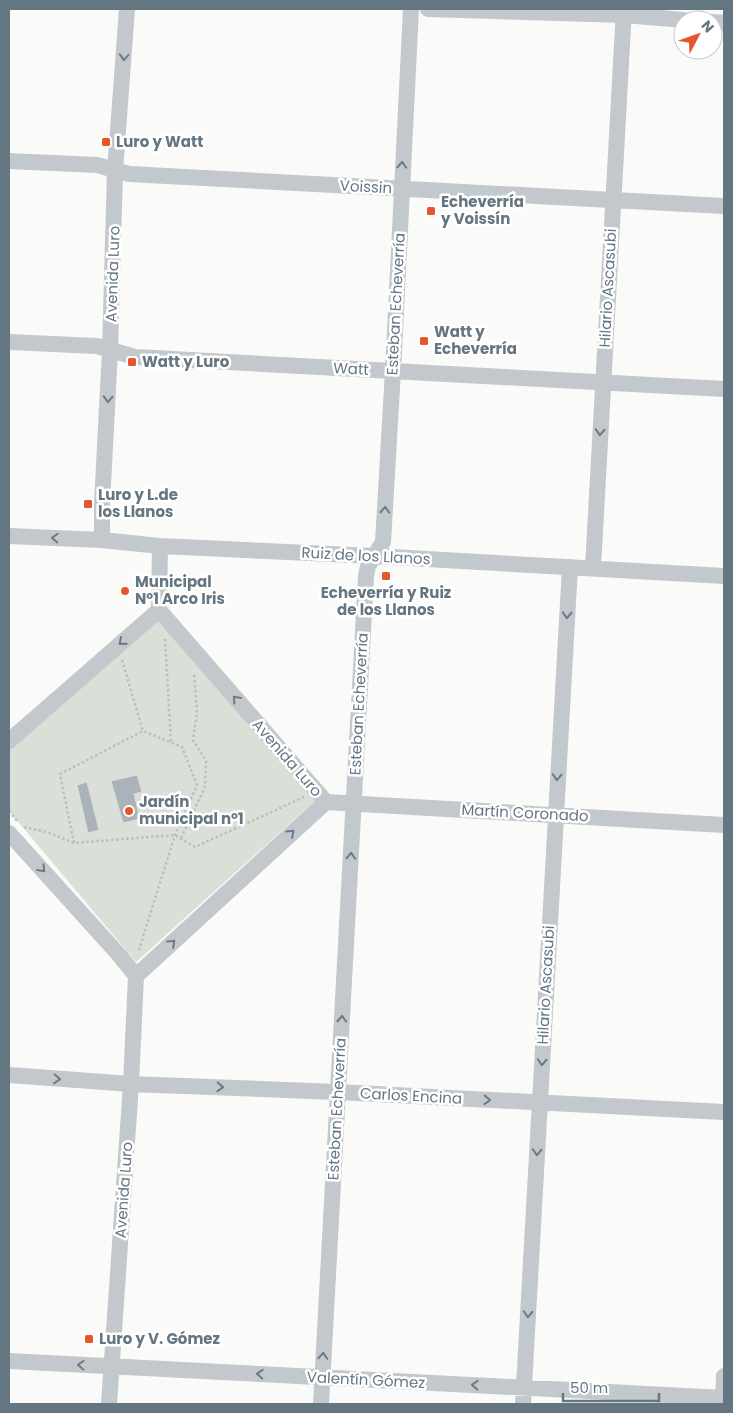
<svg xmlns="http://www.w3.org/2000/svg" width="733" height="1413" font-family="Poppins,sans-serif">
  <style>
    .green { fill: #dadfd7 }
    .building { fill: #aab3b9; stroke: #dcdcda }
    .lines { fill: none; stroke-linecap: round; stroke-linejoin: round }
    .path { stroke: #bbbfc2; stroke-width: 2.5; stroke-dasharray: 2.5 2.5; stroke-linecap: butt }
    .minor { stroke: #c3c8cc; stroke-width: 16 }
    .oneway { stroke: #6a7a87 }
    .poi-dot { fill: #e4572e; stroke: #fff; stroke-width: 2 }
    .labels { text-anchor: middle; stroke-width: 5; stroke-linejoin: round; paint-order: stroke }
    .poi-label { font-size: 15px; font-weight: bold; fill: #657683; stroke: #fff; text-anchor: start }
    .street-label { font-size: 15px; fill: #657683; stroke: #fff }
  </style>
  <rect width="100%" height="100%" fill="#fafaf8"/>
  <!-- green -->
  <path class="green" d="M156,617L318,798L136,962L9,811V746Z"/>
  <!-- building -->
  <path class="building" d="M137,775L142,792L134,794L140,819L123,823L111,781Z
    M87,782L99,830L88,833L77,785Z"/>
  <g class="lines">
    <!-- path -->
    <path class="path" d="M165,639L171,742
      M122,660L143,731
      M9,811L17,821
      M24,827L47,832L74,843L175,835L195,847L304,797
      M181,838L205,787L206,761L193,740L197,712L194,674
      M74,843L60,774L143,731L182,747L197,785L175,835L138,953"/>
    <!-- minor -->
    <path class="minor" d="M428,9L624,15L684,20
      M713,22L724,23
      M9,161L97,165L129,174L724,206
      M9,342L97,346L135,357L724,389
      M9,536L102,540L160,546L374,556L724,576
      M102,540V504L110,350L115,171L127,9
      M160,546L159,610L326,802
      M593,568L624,9
      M9,741L159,610
      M326,802L724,825
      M9,833L120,956L136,976L131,1084L109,1404
      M136,976L326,802
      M9,1075L131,1084L338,1092L724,1112
      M9,1361L724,1398
      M321,1404L366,576L368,566L383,542L393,371L411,9
      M523,1404L570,567
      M723,1404L724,1376"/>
  </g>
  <!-- one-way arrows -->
  <defs><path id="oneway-chevron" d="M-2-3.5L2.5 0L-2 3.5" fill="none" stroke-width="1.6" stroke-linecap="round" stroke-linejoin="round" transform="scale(1.25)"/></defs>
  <g class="oneway">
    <use href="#oneway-chevron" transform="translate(124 57) rotate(94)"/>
    <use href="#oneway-chevron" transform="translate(402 165) rotate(-87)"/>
    <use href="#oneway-chevron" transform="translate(108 399) rotate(93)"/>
    <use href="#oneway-chevron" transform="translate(600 432) rotate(93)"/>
    <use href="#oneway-chevron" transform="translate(385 510) rotate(-87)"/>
    <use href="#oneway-chevron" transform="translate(55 538) rotate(-177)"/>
    <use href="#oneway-chevron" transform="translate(567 615) rotate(93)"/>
    <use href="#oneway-chevron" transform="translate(122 642) rotate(139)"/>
    <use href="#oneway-chevron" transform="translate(236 699) rotate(-131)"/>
    <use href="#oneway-chevron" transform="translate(557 777) rotate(93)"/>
    <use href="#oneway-chevron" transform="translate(291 833) rotate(-43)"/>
    <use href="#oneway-chevron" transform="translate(351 856) rotate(-87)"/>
    <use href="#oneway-chevron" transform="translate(42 869) rotate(48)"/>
    <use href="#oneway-chevron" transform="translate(172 943) rotate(-43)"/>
    <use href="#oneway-chevron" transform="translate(342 1019) rotate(-87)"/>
    <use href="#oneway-chevron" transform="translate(542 1062) rotate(93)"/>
    <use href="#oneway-chevron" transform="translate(57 1079) rotate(4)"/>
    <use href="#oneway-chevron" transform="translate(220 1087) rotate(2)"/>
    <use href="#oneway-chevron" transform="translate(487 1100) rotate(3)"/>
    <use href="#oneway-chevron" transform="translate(537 1152) rotate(93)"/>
    <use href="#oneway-chevron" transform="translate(528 1314) rotate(93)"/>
    <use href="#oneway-chevron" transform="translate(323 1356) rotate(-87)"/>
    <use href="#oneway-chevron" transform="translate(81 1365) rotate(-177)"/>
    <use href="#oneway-chevron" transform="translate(260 1374) rotate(-177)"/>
    <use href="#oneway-chevron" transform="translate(475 1385) rotate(-177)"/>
  </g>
  <!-- markers -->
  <g class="poi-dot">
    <rect x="101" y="137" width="10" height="10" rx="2.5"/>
    <rect x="426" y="206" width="10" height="10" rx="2.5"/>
    <rect x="419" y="336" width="10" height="10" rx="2.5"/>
    <rect x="127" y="357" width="10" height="10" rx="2.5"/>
    <rect x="83" y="499" width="10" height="10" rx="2.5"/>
    <rect x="381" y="571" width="10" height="10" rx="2.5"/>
    <circle cx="125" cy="591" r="5"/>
    <circle cx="129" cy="811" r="5"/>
    <rect x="84" y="1334" width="10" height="10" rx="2.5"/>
  </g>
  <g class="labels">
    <!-- poi labels -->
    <g class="poi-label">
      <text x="116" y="147">Luro y Watt</text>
      <text x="441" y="207">Echeverría<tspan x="441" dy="17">y Voissín</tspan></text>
      <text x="434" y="337">Watt y<tspan x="434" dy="17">Echeverría</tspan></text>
      <text x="142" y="367">Watt y Luro</text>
      <text x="98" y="500">Luro y L.de<tspan x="98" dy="17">los Llanos</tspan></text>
      <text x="135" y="587">Municipal<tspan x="135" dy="17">Nº1 Arco Iris</tspan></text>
      <text x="386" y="598" text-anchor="middle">Echeverría y Ruiz<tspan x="386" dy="17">de los Llanos</tspan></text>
      <text x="139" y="807">Jardín<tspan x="139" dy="17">municipal nº1</tspan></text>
      <text x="99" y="1344">Luro y V. Gómez</text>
    </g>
    <!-- street labels -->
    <g class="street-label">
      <text transform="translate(366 187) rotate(3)" y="5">Voissin</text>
      <text transform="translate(113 274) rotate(-88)" y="5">Avenida Luro</text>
      <text transform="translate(608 288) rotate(-87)" y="5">Hilario Ascasubi</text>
      <text transform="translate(396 304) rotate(-87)" y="5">Esteban Echeverría</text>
      <text transform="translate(351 369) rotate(3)" y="5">Watt</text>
      <text transform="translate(366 556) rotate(3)" y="5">Ruiz de los Llanos</text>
      <text transform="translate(359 704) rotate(-87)" y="5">Esteban Echeverría</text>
      <text transform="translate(287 758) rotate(49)" y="5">Avenida Luro</text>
      <text transform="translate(525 813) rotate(3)" y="5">Martín Coronado</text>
      <text transform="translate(546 985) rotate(-87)" y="5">Hilario Ascasubi</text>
      <text transform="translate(411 1096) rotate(3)" y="5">Carlos Encina</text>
      <text transform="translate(337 1109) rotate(-87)" y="5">Esteban Echeverría</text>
      <text transform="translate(124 1190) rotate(-86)" y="5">Avenida Luro</text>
      <text transform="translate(366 1380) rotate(3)" y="5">Valentín Gómez</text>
    </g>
  </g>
  <!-- border -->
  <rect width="733" height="1413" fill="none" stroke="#657683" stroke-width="20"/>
  <!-- north arrow -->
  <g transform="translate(698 35) rotate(49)"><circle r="24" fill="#ffffff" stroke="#c1c8cd"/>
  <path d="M0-4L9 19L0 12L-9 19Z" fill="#e4572e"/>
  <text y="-8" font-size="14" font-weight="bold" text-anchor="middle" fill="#657683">N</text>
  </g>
  <!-- scale -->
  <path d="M563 1393v8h96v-8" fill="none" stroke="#657683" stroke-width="2.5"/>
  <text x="570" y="1393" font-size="15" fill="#657683" stroke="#ffffff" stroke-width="4" paint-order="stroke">50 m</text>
</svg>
